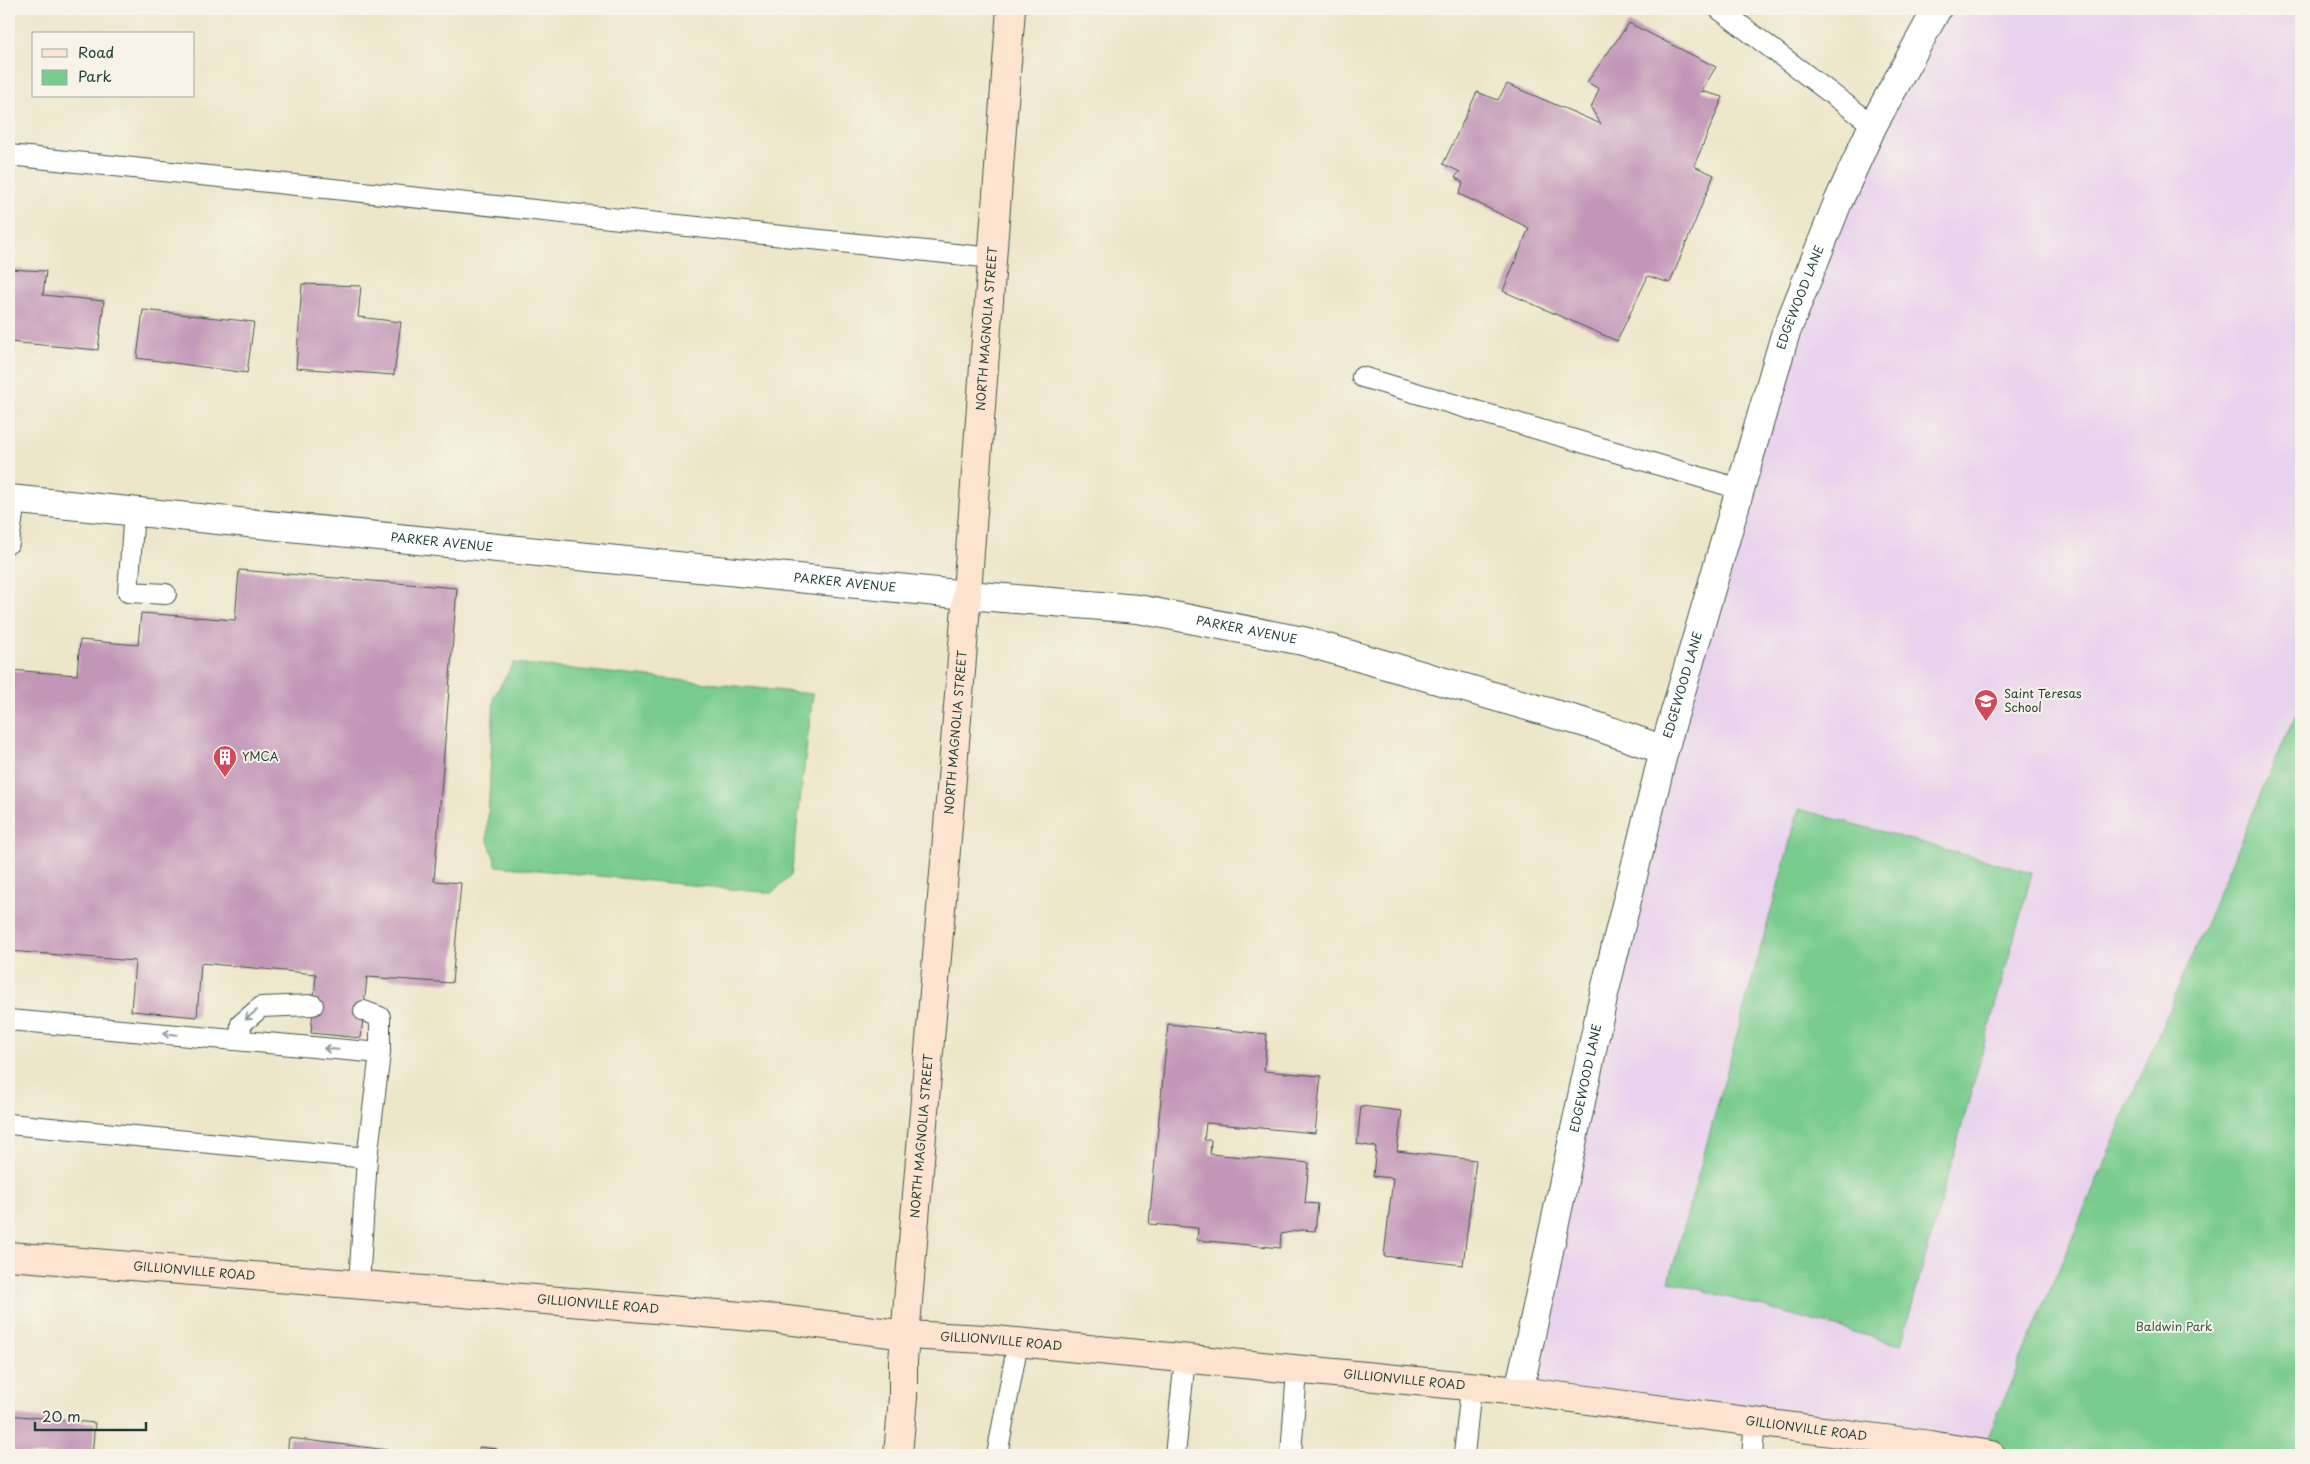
<svg xmlns="http://www.w3.org/2000/svg" width="2310" height="1464" font-family="'Playpen Sans',sans-serif">
  <style>
    .built { fill: #e9d2ed }
    .green { fill: #79cc8e; stroke: #4c8461 }
    .building { fill: #c296b7 }
    .lines { fill: none; stroke-linecap: round; stroke-linejoin: round }
    .lane-casing { stroke: #3e564a; stroke-width: 22 }
    .street-casing { stroke: #3e564a; stroke-width: 30 }
    .secondary-casing { stroke: #3e564a; stroke-width: 30 }
    .lane { stroke: #fff; stroke-width: 20 }
    .street { stroke: #fff; stroke-width: 28 }
    .secondary { stroke: #fde4d1; stroke-width: 28 }
    .oneway { stroke: #8f9e9a }
    .labels { text-anchor: middle; stroke-width: 4; stroke-linejoin: round; paint-order: stroke }
    .street-label { font-size: 12px; fill: #1f3d34; stroke: #f7f3e8 }
    .poi-label { font-size: 12px; fill: #1f3d34; stroke: #f7f3e8; text-anchor: start }
    .park-label { font-size: 12px; fill: #315a46; stroke: #f7f3e8 }
  </style>
  <rect width="100%" height="100%" fill="#f7f3e8"/>
  <filter id="ink" filterUnits="userSpaceOnUse"><feTurbulence type="fractalNoise" baseFrequency=".02" numOctaves="2"/><feDisplacementMap in="SourceGraphic" scale="10" xChannelSelector="R" yChannelSelector="G"/><feConvolveMatrix kernelMatrix="1 2 1 2 8 2 1 2 1" color-interpolation-filters="sRGB"/></filter>
  <filter id="wash" filterUnits="userSpaceOnUse"><feTurbulence type="fractalNoise" baseFrequency=".0096" numOctaves="4" result="noise"/><feDisplacementMap in="SourceGraphic" scale="20" xChannelSelector="R" yChannelSelector="G"/><feGaussianBlur stdDeviation="1.12" result="paint"/><feColorMatrix in="noise" values="0 0 0 0 0 0 0 0 0 0 0 0 0 0 0 0 0 1.4 0 .05"/><feComposite in="paint" operator="in"/></filter>
  <g filter="url(#wash)">
    <rect width="100%" height="100%" fill="#ede6c9"/>
    <!-- built -->
    <path class="built" d="M1950,9H2301V706L2284,739L1983,1448L1525,1387L1674,742L1790,343L1881,124Z"/>
    <!-- green -->
    <path class="green" d="M514,663L813,694L791,876L772,893L497,866L487,838L494,696Z
      M2301,706V1455H2020L1983,1448L2284,739Z
      M1799,809L2032,873L1901,1345L1669,1281Z"/>
    <g id="blocks">
      <!-- building -->
      <path class="building" d="M1629,23L1716,67L1701,91L1723,97L1694,166L1714,175L1670,283L1648,276L1617,341L1503,291L1529,228L1459,194L1463,183L1455,177L1460,172L1443,164L1477,92L1498,100L1507,84L1601,124L1591,108L1599,89L1587,82Z
        M9,269L46,271L43,295L104,301L98,350L9,342Z
        M302,284L361,286L358,317L401,322L394,375L296,368Z
        M143,310L254,322L247,373L137,358Z
        M239,570L457,588L434,881L461,883L452,983L367,977L361,1038L311,1033L316,974L201,963L197,1017L131,1011L135,961L9,951V670L77,675L80,640L138,645L141,613L235,620Z
        M1168,1024L1267,1034L1264,1071L1321,1076L1315,1133L1206,1123L1204,1140H1211L1210,1154L1309,1163L1305,1203L1318,1204L1315,1231L1301,1230L1281,1234L1280,1248L1197,1240L1198,1228L1149,1224Z
        M1361,1106L1402,1111L1397,1151L1476,1160L1463,1265L1384,1256L1393,1178L1373,1176L1376,1147L1357,1144Z
        M9,1415L95,1423L92,1455H9Z
        M289,1438L388,1450V1455H287Z
        M479,1447L497,1449L496,1455H478Z"/>
    </g>
  </g>
  <g filter="url(#ink)">
    <use href="#blocks" fill-opacity="0" stroke="#3e564a" stroke-width="1"/>
    <g class="lines">
      <!-- lane casing -->
      <g class="lane-casing">
        <path id="lane" d="M1719,9L1873,125
          M9,155L993,258
          M1362,377L1740,489
          M134,512L128,592L166,594
          M9,543L15,500
          M9,1020L380,1053
          M240,1040L241,1024L261,1007L313,1005
          M9,1124L367,1158L380,1053V1017L364,1011
          M359,1284L367,1158
          M997,1455L1018,1342
          M1175,1455L1185,1359
          M1291,1455L1297,1370
          M1464,1455L1471,1387
          M1752,1455L1755,1421"/>
      </g>
      <!-- street casing -->
      <g class="street-casing">
        <g id="street">
          <path id="s1" d="M9,499L967,595L1138,609L1303,641L1596,726L1664,750"/>
          <path id="s2" d="M1519,1391L1604,994L1664,750L1785,335L1838,202L1873,125L1937,9"/>
        </g>
      </g>
      <!-- secondary casing -->
      <g class="secondary-casing">
        <g id="secondary">
          <path id="s3" d="M9,1256L778,1319L906,1335L985,1339L1519,1391L1930,1445L1991,1455"/>
          <path id="s4" d="M898,1455L903,1397V1361L961,671L1011,9"/>
        </g>
      </g>
      <!-- lane -->
      <use href="#lane" class="lane"/>
      <!-- street -->
      <use href="#street" class="street"/>
      <!-- secondary -->
      <use href="#secondary" class="secondary"/>
    </g>
    <!-- one-way arrows -->
    <defs><path id="oneway-shaft" d="M-6 0H5M1.5-3L5.5 0L1.5 3" fill="none" stroke-width="1.6" stroke-linecap="round" stroke-linejoin="round" transform="scale(1.25)"/></defs>
    <g class="oneway">
      <use href="#oneway-shaft" transform="translate(251 1015) rotate(140)"/>
      <use href="#oneway-shaft" transform="translate(170 1034) rotate(-175)"/>
      <use href="#oneway-shaft" transform="translate(331 1049) rotate(-175)"/>
    </g>
  </g>
  <!-- icons -->
  <defs>
    <g id="school-pin" transform="scale(1.25)"><path d="M0 17L-7.5 6A9.5 9.5 0 1 1 7.5 6Z" fill="#d1495b" stroke="#f7f3e8"/><path d="M0-5L7-2L0 1L-7-2ZM-4 1L0 2.5L4 1V4Q0 6-4 4Z" fill="#fff"/></g>
    <g id="building-pin" transform="scale(1.25)"><path d="M0 17L-7.5 6A9.5 9.5 0 1 1 7.5 6Z" fill="#d1495b" stroke="#f7f3e8"/><path d="M-4-6H4V6H1V3H-1V6H-4ZM-2.5-4.3h1.7v1.8h-1.7ZM.8-4.3h1.7v1.8H.8ZM-2.5-1h1.7V.8h-1.7ZM.8-1h1.7V.8H.8Z" fill="#fff"/></g>
  </defs>
  <g fill-rule="evenodd">
    <use href="#school-pin" x="1986" y="701"/>
    <use href="#building-pin" x="225" y="757"/>
  </g>
  <g class="labels">
    <!-- street labels -->
    <g class="street-label">
      <text dy="4" stroke="none"><textPath href="#s2" startOffset="1130">EDGEWOOD LANE</textPath></text>
      <text dy="4" stroke="none"><textPath href="#s4" startOffset="1130">NORTH MAGNOLIA STREET</textPath></text>
      <text dy="4" stroke="none"><textPath href="#s1" startOffset="435">PARKER AVENUE</textPath></text>
      <text dy="4" stroke="none"><textPath href="#s1" startOffset="840">PARKER AVENUE</textPath></text>
      <text dy="4" stroke="none"><textPath href="#s1" startOffset="1245">PARKER AVENUE</textPath></text>
      <text dy="4" stroke="none"><textPath href="#s2" startOffset="725">EDGEWOOD LANE</textPath></text>
      <text dy="4" stroke="none"><textPath href="#s4" startOffset="725">NORTH MAGNOLIA STREET</textPath></text>
      <text dy="4" stroke="none"><textPath href="#s2" startOffset="320">EDGEWOOD LANE</textPath></text>
      <text dy="4" stroke="none"><textPath href="#s4" startOffset="320">NORTH MAGNOLIA STREET</textPath></text>
      <text dy="4" stroke="none"><textPath href="#s3" startOffset="186">GILLIONVILLE ROAD</textPath></text>
      <text dy="4" stroke="none"><textPath href="#s3" startOffset="591">GILLIONVILLE ROAD</textPath></text>
      <text dy="4" stroke="none"><textPath href="#s3" startOffset="996">GILLIONVILLE ROAD</textPath></text>
      <text dy="4" stroke="none"><textPath href="#s3" startOffset="1401">GILLIONVILLE ROAD</textPath></text>
      <text dy="4" stroke="none"><textPath href="#s3" startOffset="1806">GILLIONVILLE ROAD</textPath></text>
    </g>
    <!-- poi labels -->
    <g class="poi-label">
      <text x="2004" y="698">Saint Teresas<tspan x="2004" dy="14">School</tspan></text>
      <text x="242" y="761">YMCA</text>
    </g>
    <!-- park labels -->
    <g class="park-label">
      <text x="2174" y="1331">Baldwin Park</text>
    </g>
  </g>
  <!-- margin -->
  <rect width="2310" height="1464" fill="none" stroke="#f7f3e8" stroke-width="30"/>
  <!-- legend -->
  <rect x="32" y="32" width="162" height="65" fill="#f7f3e8" stroke="#a1aaa0"/>
  <rect x="42" y="49" width="25" height="8" fill="#fde4d1" stroke="#a1aaa0"/>
  <text x="78" y="58" font-size="15" fill="#1f3d34">Road</text>
  <rect x="42" y="70" width="25" height="15" fill="#79cc8e" stroke="#a1aaa0"/>
  <text x="78" y="82" font-size="15" fill="#1f3d34">Park</text>
  <!-- scale -->
  <path d="M35 1422v8h111v-8" fill="none" stroke="#1f3d34" stroke-width="2.5"/>
  <text x="42" y="1422" font-size="15" fill="#1f3d34" stroke="#f7f3e8" stroke-width="4" paint-order="stroke">20 m</text>
</svg>
